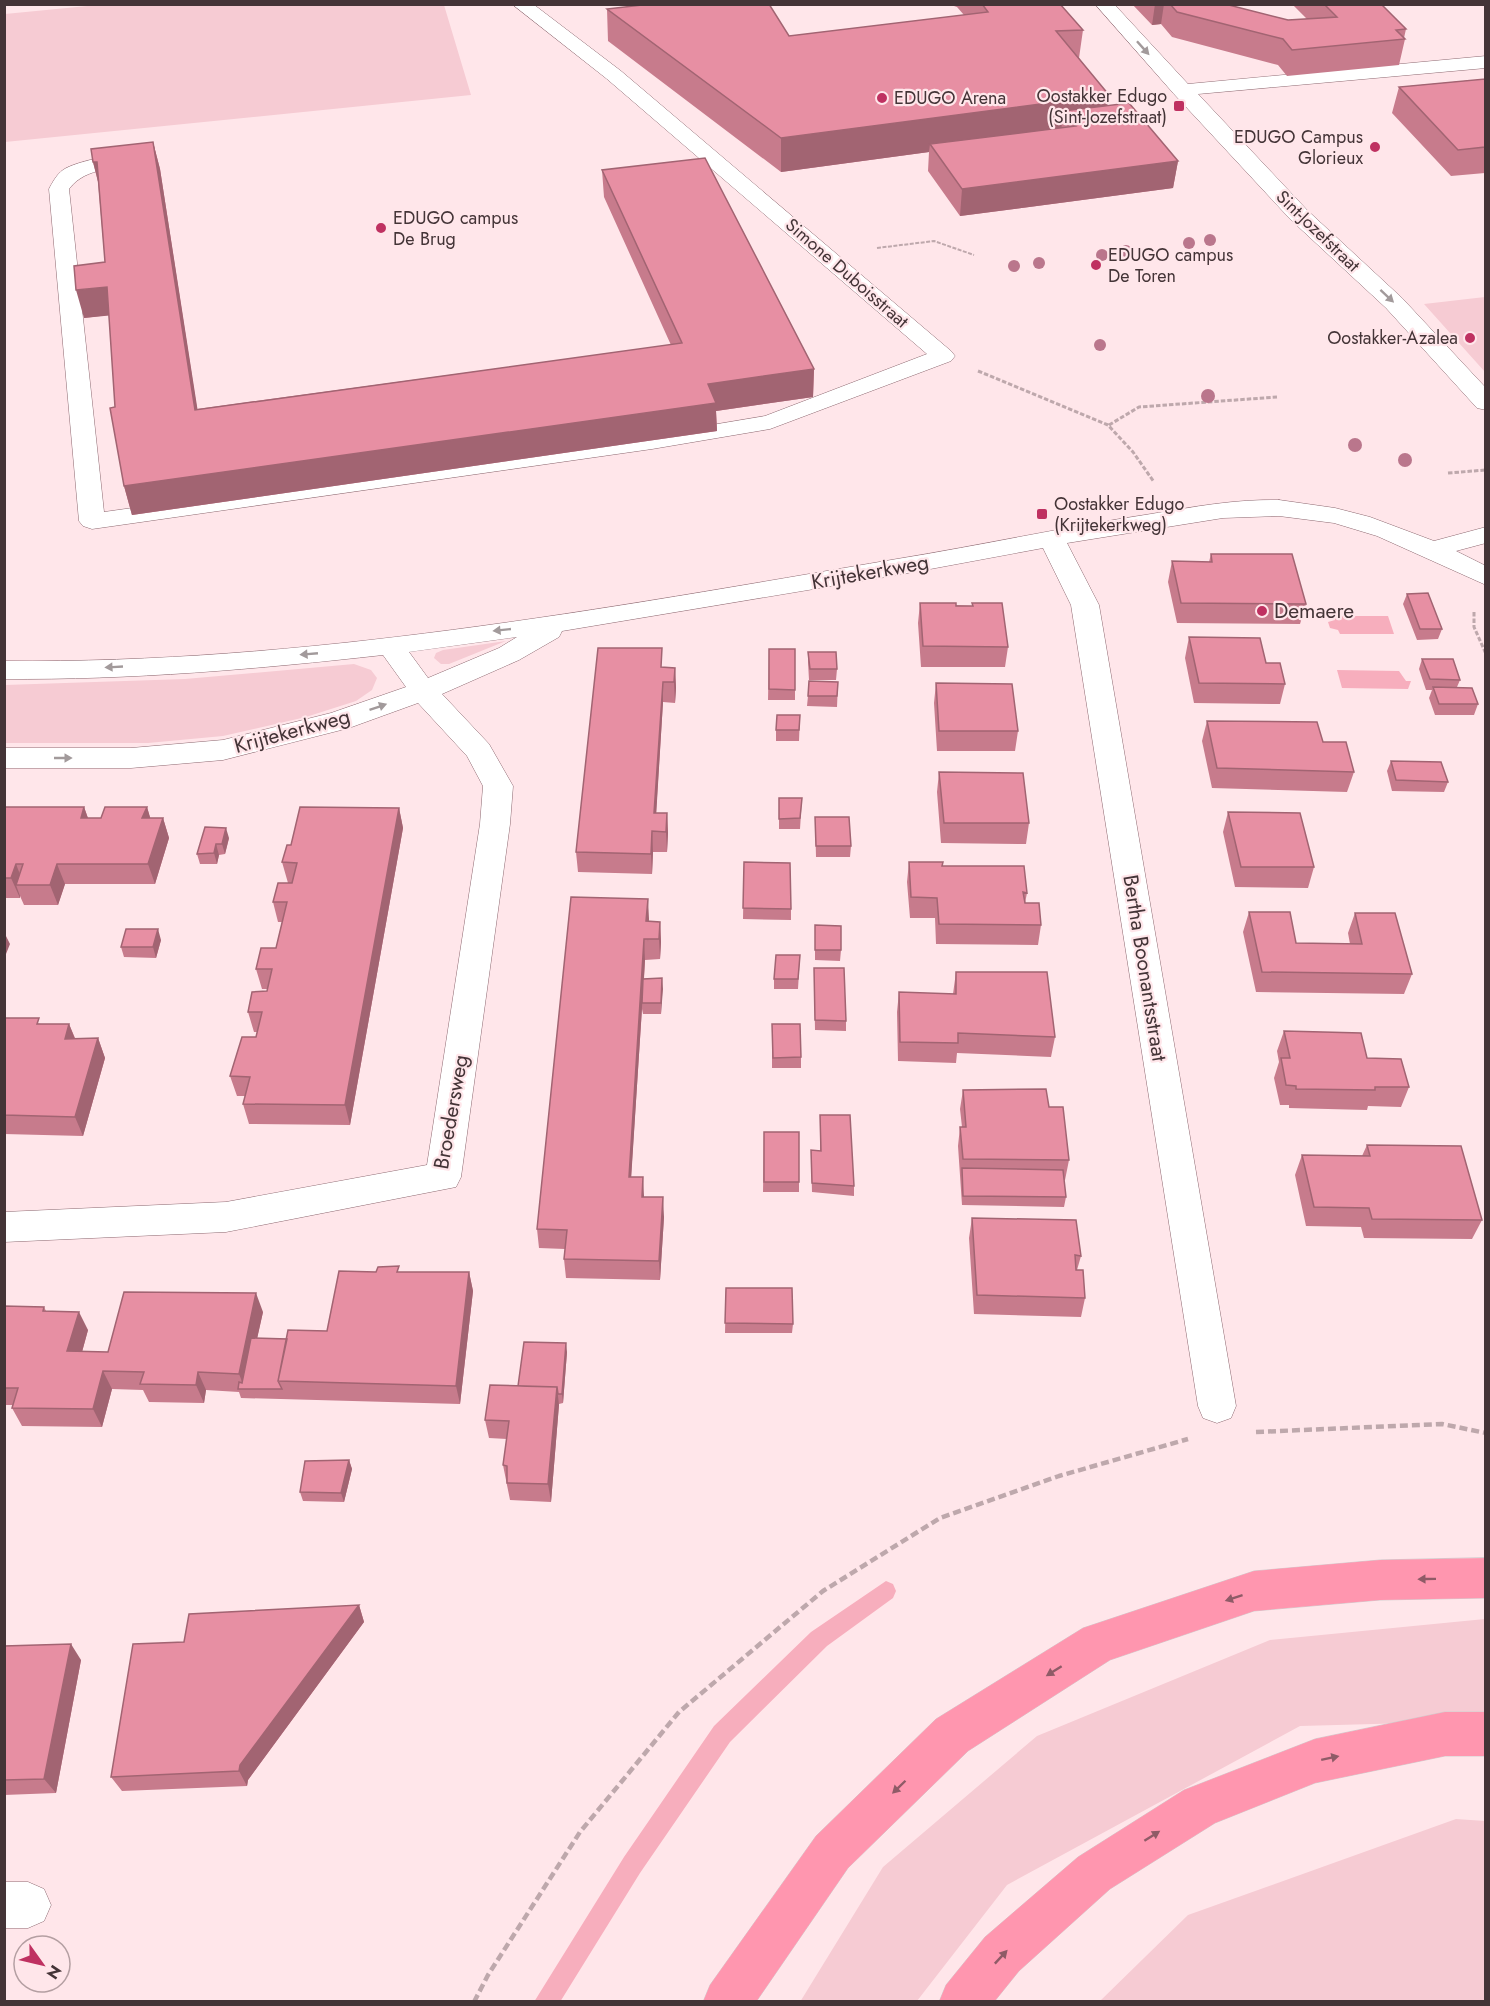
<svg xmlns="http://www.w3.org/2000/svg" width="1490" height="2006" font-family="Jost,sans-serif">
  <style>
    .green { fill: #f6cbd3 }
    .water { fill: #f7aebd }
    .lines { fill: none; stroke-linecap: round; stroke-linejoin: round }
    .stream { fill: #f7aebd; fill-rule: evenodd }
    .minor-casing { stroke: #8d6971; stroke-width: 1 }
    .highway-casing { stroke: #d2cecf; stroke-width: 1 }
    .path-far2 { stroke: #bea8ac; stroke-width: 2; stroke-dasharray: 4 1.5; stroke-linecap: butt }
    .path-far1 { stroke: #bea8ac; stroke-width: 3; stroke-dasharray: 4.5 2; stroke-linecap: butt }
    .path { stroke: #bea8ac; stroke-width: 4.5; stroke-dasharray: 8 4; stroke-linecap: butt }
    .minor { fill: #fff; fill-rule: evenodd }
    .highway { fill: #ff96af; fill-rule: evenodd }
    .tree { fill: #ba768c }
    .wall { fill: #c77b8c }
    .shaded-wall { fill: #a26472 }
    .building { fill: #e78fa3; stroke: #a26472; stroke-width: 1.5 }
    .oneway { fill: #a29a9b }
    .oneway2 { fill: #8f5b67 }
    .poi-dot { fill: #bf3161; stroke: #ffe6ea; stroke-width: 2 }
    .labels { text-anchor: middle; stroke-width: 4.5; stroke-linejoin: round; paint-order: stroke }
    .far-poi-label { font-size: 18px; fill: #443437; stroke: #ffe6ea; text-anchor: start }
    .far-street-label { font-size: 18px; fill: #443437; stroke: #ffe6ea }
    .street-label { font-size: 21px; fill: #443437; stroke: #ffe6ea }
    .poi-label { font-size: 21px; fill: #443437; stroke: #ffe6ea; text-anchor: start }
  </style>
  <rect width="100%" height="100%" fill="#ffe6ea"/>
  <!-- green -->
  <path class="green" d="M108,4L444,5L471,95L5,142V14Z
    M1485,297H1486L1485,372L1424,304Z
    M506,641L449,664H441L434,658L436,653L443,650Z
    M354,664L371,670L377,678L372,690L356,701L306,717L223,736L148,743H5V685L185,679Z
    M1485,1619V1721L1300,1726L1007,1885L917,2001L800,2002L883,1867L1037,1736L1270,1640Z
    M1456,1819L1485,1821V2001H1100L1188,1915Z"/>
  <!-- water -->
  <path class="water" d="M1334,616H1388L1394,634H1340L1338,630L1330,628L1328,622L1335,620Z
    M1337,670L1399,671L1406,681H1411L1408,689L1342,688Z"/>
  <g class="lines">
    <!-- stream -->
    <path class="stream" d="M886,1581L893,1584L896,1591L893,1598L827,1646L730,1742L640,1873L560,2002H534L624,1857L714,1726L811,1632Z"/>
    <!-- minor casing -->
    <g class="minor-casing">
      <path id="minor" d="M512,4H533L621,71L951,351L955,356L951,361L770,429L652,449L92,529L83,526L79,521L49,189C52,183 57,174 63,170C75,161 130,150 145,154L148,158L145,162C119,169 86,166 69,189L104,512L652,435L765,416L927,354L607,79Z
        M1095,4H1114L1188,84L1486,56V68L1198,94L1307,210L1402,298L1486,388V410L1477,408L1386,308L1291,220L1174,94Z
        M1279,500L1335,508L1370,517L1434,541L1486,527V543L1456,551L1486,566V585L1377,536L1334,523L1279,516L1223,518L1067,543L1099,605L1236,1406L1231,1418L1217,1423L1203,1418L1198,1406L1071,605L1043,548L898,575L562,631L559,637L519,660L442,694L489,744L513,786L510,824L461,1177L456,1187L226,1232L4,1242V1212L226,1202L427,1165L480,824L483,786L467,756L418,703L349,728L223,760L131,768H4V748H131L223,740L331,713L406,687L383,655C258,669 131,680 4,679V661C304,664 603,609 897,559C982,545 1065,527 1151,514C1193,507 1236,499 1279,500ZM517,637L499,648L428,678L409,652Z
        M4,1882H28L44,1889L51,1905L44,1921L28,1928H4Z"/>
    </g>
    <!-- highway casing -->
    <g class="highway-casing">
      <path id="highway" d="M1486,1558V1598L1380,1600L1254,1611L1110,1660L968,1751L848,1868L756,2002H703L710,1985L816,1836L936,1719L1083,1628L1254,1571L1380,1560Z
        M1445,1712H1486V1756H1445L1315,1783L1215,1823L1110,1889L1019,1971L994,2002H939L946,1985L985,1937L1078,1857L1184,1790L1315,1739Z"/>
    </g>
    <!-- path-far2 -->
    <path class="path-far2" d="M877,248L934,241L974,255"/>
    <!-- path-far1 -->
    <path class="path-far1" d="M978,371L1108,425L1133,452L1154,482
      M1109,425L1139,407L1277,397
      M1448,473L1486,470
      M1474,612V627L1486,654"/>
    <!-- path -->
    <path class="path" d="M1256,1432L1442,1424L1486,1433
      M474,2002L488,1975L580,1832L679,1712L823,1591L940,1518L1059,1476L1188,1439"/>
    <!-- minor -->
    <use href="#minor" class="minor"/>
    <!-- highway -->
    <use href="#highway" class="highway"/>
  </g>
  <!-- trees -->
  <g class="tree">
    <circle cx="1210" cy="240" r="6"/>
    <circle cx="1189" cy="243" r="6"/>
    <circle cx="1126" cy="251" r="6"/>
    <circle cx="1102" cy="255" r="6"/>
    <circle cx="1039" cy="263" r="6"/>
    <circle cx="1014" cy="266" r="6"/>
    <circle cx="1100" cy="345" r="6"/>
    <circle cx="1208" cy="396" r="7"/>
    <circle cx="1355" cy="445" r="7"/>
    <circle cx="1405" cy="460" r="7"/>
  </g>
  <!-- wall -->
  <path class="wall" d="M948,4H1060L1083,30L1079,58L1108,106L1178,161L1173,188L960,216L928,171L929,152L781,172L608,41L607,9L789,36L964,15L957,7Z
    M1132,4H1225L1288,20L1307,19L1292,4H1381L1406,29L1404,38L1405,39L1399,65L1287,76L1278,65L1172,37L1161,24L1152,25Z
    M1485,79V173L1451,176L1392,113L1399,87Z
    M153,142L160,169L197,409L671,345L604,197L602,170L814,369L813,397L716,411L717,431L132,515L124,486L115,407L109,315L84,318L105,262L98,182L93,162Z
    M1211,554L1306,604L1300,624L1177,623L1168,582L1172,561L1209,562Z
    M1407,594L1442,629L1438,639L1417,640L1403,604Z
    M920,603L972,606V603L1008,647L1005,667H921L918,623Z
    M1189,637L1266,663L1285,684L1280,704L1194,703L1185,658Z
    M769,649H795V700H768Z
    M808,652L837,669L836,680H809L808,662Z
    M1422,659L1460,680L1457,687L1478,704L1474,715H1435L1429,698L1432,690H1426L1419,669Z
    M663,667L675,668L676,688L675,703L663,702L656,813H667L668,833L667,852H653L652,874L578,872L576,852Z
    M838,682L837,707L807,706L808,696Z
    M936,683L1018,731L1015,751H937L934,703Z
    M800,715L799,741H776V730Z
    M1207,721L1323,742L1354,772L1347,792L1212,788L1202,741Z
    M1391,761L1448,782L1444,792L1392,791L1387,771Z
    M939,772L1029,823L1026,844L941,843L937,792Z
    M779,798H802L800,829H779Z
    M4,807H84L88,818H101L147,807L150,818H163L169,838L155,884H65L58,905H24L20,896V898H4Z
    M399,808L403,828L350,1125L249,1124L243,1104L245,1096H237L230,1076L256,1037L257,1032H254L248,1012L267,991V989H262L256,969L276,948L282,922H278L273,902L292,883H288L282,862L291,845Z
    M1228,812L1314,867L1308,888L1235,887L1223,832Z
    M815,817L851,846L850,857H816Z
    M229,838L225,854L219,855L217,864H200L197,854Z
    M744,862L791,909V920L743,919Z
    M909,862L942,866L1027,893L1025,903L1041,925L1038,945L936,944L935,918H910L907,882Z
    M1249,912L1296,943L1350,944L1348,933L1355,913L1412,974L1404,994L1256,992L1243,932Z
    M649,921L660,922L661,942L660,959L645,960L644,979L662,978L661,1014H643L642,1009L631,1177L644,1197L664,1217L660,1280L566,1278L564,1259L565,1249L539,1248L537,1229Z
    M815,925L841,950L840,961L815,960Z
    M161,940L156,958L124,957L121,947Z
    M800,955L798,989H774V979Z
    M814,968L846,1021V1031L815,1030Z
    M956,972L1055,1037L1051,1057L957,1053L956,1063L898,1061L897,1012L899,992L953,994Z
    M4,1018L41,1024H69L75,1038H98L105,1058L83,1136L4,1134Z
    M772,1024L801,1057V1068H772Z
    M1284,1031L1367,1058L1409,1087L1401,1107L1368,1106L1367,1110L1289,1108V1105H1280L1274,1078L1279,1062L1277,1051Z
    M963,1090L1049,1107L1069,1160L1065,1180H1064L1066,1197L1064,1207L962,1205L958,1146L960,1127H962L960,1109Z
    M820,1115L854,1186V1196L812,1192L811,1150L820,1151Z
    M764,1132L799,1182V1192H763Z
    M1367,1145L1482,1220L1472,1239L1364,1238L1361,1227L1306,1226L1295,1175L1302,1155L1362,1156Z
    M972,1218L1081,1256L1077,1270L1085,1298L1081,1317L974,1314L969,1238Z
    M400,1272H469L473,1291L460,1404L241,1398L239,1392L206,1390L204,1403L149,1402L143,1390L112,1389L102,1427L22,1426L12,1408V1405H4V1306L44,1307L46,1311L88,1330L82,1352H108L263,1312L257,1338L287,1339L327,1331Z
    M726,1288L793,1324L792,1333H725Z
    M567,1352L563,1403L559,1404L551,1502L510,1500L503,1465L507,1439L489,1438L485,1420L518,1386Z
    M349,1460L352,1469L344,1502L303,1501L300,1492Z
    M359,1605L364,1622L248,1780L247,1786L122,1791L111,1777L184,1642Z
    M4,1646L81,1660L56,1793L4,1795Z"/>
  <!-- shaded-wall -->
  <path class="shaded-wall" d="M1155,4H1164L1161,24L1152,25Z
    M1109,95L1104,128L1076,126L1063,111L1061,134L930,144L929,152L781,172V138Z
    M153,142L160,169L202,438L195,410Z
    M1178,161L1173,188L960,216L962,189Z
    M93,162H97L100,189Z
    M107,287L114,315L84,318L76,290Z
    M814,369L813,397L716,411L717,431L132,515L124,486L708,384Z
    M675,668L676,688L675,703L674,682Z
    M663,682V702L655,834L654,813Z
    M84,807L91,827L81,818Z
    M147,807L153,827L142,818Z
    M399,808L403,828L350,1125L345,1105Z
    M667,813L668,833L667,852L666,832Z
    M163,818L169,838L155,884L148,864Z
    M226,828L229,838L225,854L222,844Z
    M652,831L653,852L652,874L651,854Z
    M216,844L219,855L217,864L214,853Z
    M16,864L24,885H16L20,896V898L11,878Z
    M57,864L65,884L58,905L50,885Z
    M648,899L649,919L648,942L646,921Z
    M660,922L661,942L660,959L659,939Z
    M158,929L161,940L156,958L153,947Z
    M5,934L10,944L4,959V936Z
    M644,939L645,960L630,1196L629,1177Z
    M662,978L663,989L661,1014V1003Z
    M69,1024L77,1044L65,1039Z
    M98,1038L105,1058L83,1136L75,1117Z
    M643,1177L644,1196L643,1216L642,1197Z
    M663,1197L664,1217L660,1280L659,1261Z
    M469,1272L473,1291L460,1404L456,1386Z
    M256,1293L263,1312L246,1389H245L239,1374Z
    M79,1312L88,1330L77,1370L67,1351Z
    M566,1343L567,1352L563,1403L562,1394Z
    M103,1371L112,1389L102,1427L93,1409Z
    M198,1372L206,1390L204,1403L196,1385Z
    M557,1387L559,1405L551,1502L548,1484Z
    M349,1460L352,1469L344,1502L341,1493Z
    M359,1605L364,1622L248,1780L247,1786L239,1771L240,1765Z
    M71,1644L81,1660L56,1793L44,1779Z"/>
  <!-- building -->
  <path class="building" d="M651,4H769L789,36L988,12L982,4H1060L1083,30L1056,31L1109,95L781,138L607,9Z
    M1170,4H1225L1288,20L1337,17L1324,4H1381L1406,29L1396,30L1405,39L1292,50L1283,39L1177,12Z
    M1485,79V147L1458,150L1399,87Z
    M1129,103L1178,161L962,189L930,144L1076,126L1063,111Z
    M153,142L195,410L682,343L602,170L705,158L814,369L708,384L716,403L124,486L110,408L115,407L107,287L76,290L74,266L105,262L97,162H93L91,149Z
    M1211,554H1292L1306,604L1181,603L1172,561L1212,562Z
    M1428,593L1442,629H1420L1407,594Z
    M920,603H956V606H973L972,603H1002L1008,647L923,646Z
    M1189,637L1260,638L1266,663H1280L1285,684L1199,683Z
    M598,648H662L661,667L675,668L674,682H663L654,813H667L666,832L652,831L651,854L576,852Z
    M769,649H795V690L769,689Z
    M808,652H836L837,669H810Z
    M1422,659H1453L1460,680L1430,679Z
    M809,681L838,682L837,696H808Z
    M936,683L1012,684L1018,731H939Z
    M1433,687L1472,688L1478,704H1439Z
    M777,715H800L799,730H776Z
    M1207,721L1317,722L1323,742H1346L1354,772L1217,768Z
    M1391,761L1441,762L1448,782L1396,780Z
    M939,772L1023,773L1029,823H944Z
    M779,798H802L800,818L779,819Z
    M4,807H84L81,818H101L105,807H147L142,818H163L148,864H57L50,885H16L23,864H16L11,878H4Z
    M300,807L399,808L345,1105L243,1104L250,1077L230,1076L242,1037H256L262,1012H248L252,992L267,991L272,969H256L261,948H276L287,902H273L278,883H292L297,863L282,862L287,845H291Z
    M1228,812L1300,813L1314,867H1241Z
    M815,817H849L851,846H816Z
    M205,827L226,828L222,844H216L214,853L197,854Z
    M744,862L790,863L791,909L743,908Z
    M909,862H943L942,866H1024L1027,893L1023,892L1025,903H1039L1041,925L939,924L937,898L911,897Z
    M571,897L648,899L646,921L660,922L659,939H644L629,1177H643L642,1197H663L659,1261L564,1259L567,1230L537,1229Z
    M1249,912H1290L1296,943L1362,944L1355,913H1395L1412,974L1262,972Z
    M815,925L841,926V950H815Z
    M126,929H158L153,947H121Z
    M776,955H800L798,979H774Z
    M814,968H844L846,1021L815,1020Z
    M956,972H1047L1055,1037L958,1033V1043L900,1042L899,992L956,994Z
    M662,978L661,1003H642L643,979Z
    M4,1018H39L37,1024H69L65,1039L98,1038L75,1117L4,1115Z
    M772,1024H800L801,1057L773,1058Z
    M1284,1031L1361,1033L1367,1058L1401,1059L1409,1087H1375V1090L1296,1089V1086L1286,1085L1281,1058H1290Z
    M1046,1089L1049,1107H1063L1069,1160L963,1159L960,1127H966L963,1090Z
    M820,1115H850L854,1186L812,1183L811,1150L821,1151Z
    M764,1132H799V1182H764Z
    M1367,1145L1461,1146L1482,1220L1372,1219L1369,1208L1314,1207L1302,1155L1370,1156Z
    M962,1168L1063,1170L1066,1197L963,1196Z
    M972,1218L1076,1220L1081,1256L1075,1255L1076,1270H1083L1085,1298L977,1295Z
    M399,1266L397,1272H469L456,1386L278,1381L288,1330L327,1331L339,1271L376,1272L378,1267Z
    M726,1288H792L793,1324L725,1323Z
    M124,1292L256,1293L239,1374L198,1372L196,1385L140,1384L144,1372L103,1371L93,1409L12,1408L18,1388H4V1306L44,1307L43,1311L79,1312L67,1351L108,1352Z
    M251,1338L287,1339L278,1381L282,1389H238L239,1382L242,1383Z
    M524,1342L566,1343L562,1394H558L557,1387L518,1386Z
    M490,1385L557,1387L548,1484L507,1483V1466L503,1465L509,1421L485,1420Z
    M349,1460L341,1493L300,1492L305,1461Z
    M359,1605L240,1765L239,1771L111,1777L133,1644L184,1642L189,1614Z
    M71,1644L44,1779L4,1780V1646Z"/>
  <!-- one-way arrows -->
  <defs><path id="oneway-solid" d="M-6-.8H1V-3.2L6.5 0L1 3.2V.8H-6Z" transform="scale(1.5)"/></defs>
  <g class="oneway">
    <use href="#oneway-solid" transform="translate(1143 48) rotate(48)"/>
    <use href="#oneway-solid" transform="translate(1387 296) rotate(43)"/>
    <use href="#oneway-solid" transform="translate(502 630) rotate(174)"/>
    <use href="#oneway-solid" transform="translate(309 654) rotate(175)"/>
    <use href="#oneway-solid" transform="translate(114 667) rotate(177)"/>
    <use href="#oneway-solid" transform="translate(378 707) rotate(-19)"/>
    <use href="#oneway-solid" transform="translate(63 758)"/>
  </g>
  <g class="oneway2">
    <use href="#oneway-solid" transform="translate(1427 1579) rotate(179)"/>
    <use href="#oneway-solid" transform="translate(1234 1598) rotate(162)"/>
    <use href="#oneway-solid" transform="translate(1054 1671) rotate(148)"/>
    <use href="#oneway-solid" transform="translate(1330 1758) rotate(-12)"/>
    <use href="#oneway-solid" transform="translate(899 1787) rotate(136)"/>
    <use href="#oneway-solid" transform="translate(1152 1836) rotate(-32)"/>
    <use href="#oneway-solid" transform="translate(1001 1957) rotate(-47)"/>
  </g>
  <!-- markers -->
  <g class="poi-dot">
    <circle cx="882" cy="98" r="6"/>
    <rect x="1173" y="100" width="12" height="12" rx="3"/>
    <circle cx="1375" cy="147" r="6"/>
    <circle cx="381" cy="228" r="6"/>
    <circle cx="1096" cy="265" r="6"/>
    <circle cx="1470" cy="338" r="6"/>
    <rect x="1036" y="508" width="12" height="12" rx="3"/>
    <circle cx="1262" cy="611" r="6"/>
  </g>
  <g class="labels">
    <!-- far-poi labels -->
    <g class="far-poi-label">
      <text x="1167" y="102" text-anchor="end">Oostakker Edugo<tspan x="1167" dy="21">(Sint-Jozefstraat)</tspan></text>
      <text x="894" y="104">EDUGO Arena</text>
      <text x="1363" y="143" text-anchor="end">EDUGO Campus<tspan x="1363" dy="21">Glorieux</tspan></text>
      <text x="393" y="224">EDUGO campus<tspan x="393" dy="21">De Brug</tspan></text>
      <text x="1108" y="261">EDUGO campus<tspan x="1108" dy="21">De Toren</tspan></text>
      <text x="1458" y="344" text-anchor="end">Oostakker-Azalea</text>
      <text x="1054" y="510">Oostakker Edugo<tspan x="1054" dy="21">(Krijtekerkweg)</tspan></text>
    </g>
    <!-- far-street labels -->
    <g class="far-street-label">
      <text transform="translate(1318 231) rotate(44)" y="6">Sint-Jozefstraat</text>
      <text transform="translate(847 273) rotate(41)" y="6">Simone Duboisstraat</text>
    </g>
    <!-- street labels -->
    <g class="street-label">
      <text transform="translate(870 572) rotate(-10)" y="7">Krijtekerkweg</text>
      <text transform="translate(292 731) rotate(-15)" y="7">Krijtekerkweg</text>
      <text transform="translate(1145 968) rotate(81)" y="7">Bertha Boonantsstraat</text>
      <text transform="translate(451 1112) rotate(-80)" y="7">Broedersweg</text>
    </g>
    <!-- poi labels -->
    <g class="poi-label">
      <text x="1274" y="618">Demaere</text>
    </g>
  </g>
  <!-- border -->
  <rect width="1490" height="2006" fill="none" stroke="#443437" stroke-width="12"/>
  <!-- north arrow -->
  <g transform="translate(42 1964) rotate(124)"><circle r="28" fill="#ffe6ea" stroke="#b49fa2" stroke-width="1.5"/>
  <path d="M0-4.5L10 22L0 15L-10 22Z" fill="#bf3161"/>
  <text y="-9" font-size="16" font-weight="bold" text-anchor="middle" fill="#443437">N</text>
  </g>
</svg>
